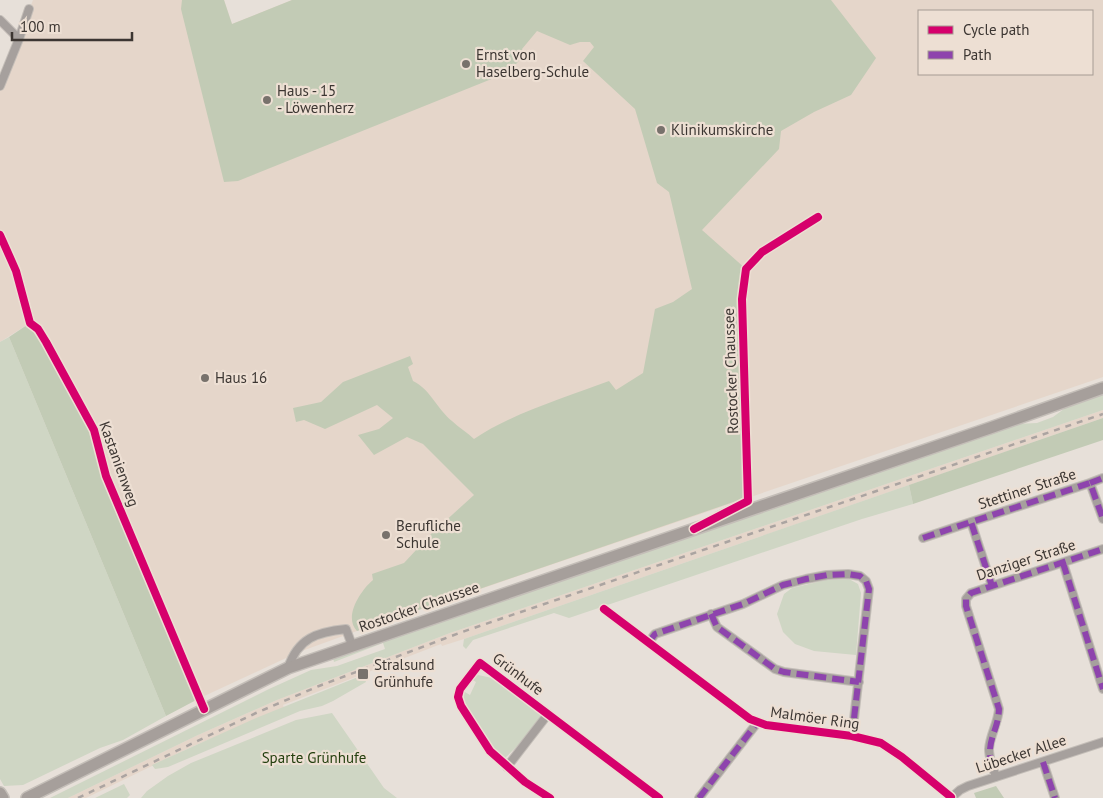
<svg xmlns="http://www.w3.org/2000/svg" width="1103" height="798" font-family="'PT Sans',sans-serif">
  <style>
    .built { fill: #e5d6ca; fill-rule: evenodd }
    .green { fill: #cfd6c4 }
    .forest { fill: #c2cbb5 }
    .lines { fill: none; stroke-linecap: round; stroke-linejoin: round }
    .street-casing { stroke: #c4beb8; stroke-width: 10 }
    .secondary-casing { stroke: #c4beb8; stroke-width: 14 }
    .street { stroke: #a6a09d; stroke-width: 8 }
    .secondary { stroke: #a69f9b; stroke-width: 11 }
    .rail { stroke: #aba4a1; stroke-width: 2.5; stroke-dasharray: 6 6; stroke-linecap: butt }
    .quiet { stroke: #8e44ad; stroke-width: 6; stroke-dasharray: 12 6; stroke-linecap: butt }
    .cycleway-casing { stroke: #eddfd3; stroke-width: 11 }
    .cycleway { stroke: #d6006c; stroke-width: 8 }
    .poi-dot { fill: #78726c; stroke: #eddfd3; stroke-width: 2 }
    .labels { text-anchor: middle; stroke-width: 4.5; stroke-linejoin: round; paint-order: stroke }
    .poi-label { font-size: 15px; fill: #3c3632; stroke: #eddfd3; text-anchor: start }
    .street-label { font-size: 15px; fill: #3c3632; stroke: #eddfd3 }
    .park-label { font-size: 15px; fill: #24400f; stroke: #eddfd3 }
  </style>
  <rect width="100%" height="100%" fill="#e7e0d9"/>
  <!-- built -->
  <path class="built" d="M33,0H224L232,24L292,0H1103V377L357,631L299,652L200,698L30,323L0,342V86ZM919,11H1092V74H919Z
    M1103,410V418L464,639L442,646L441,644L283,705L284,708L189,748L86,798H68L198,735L277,700L450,633Z"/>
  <!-- green -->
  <path class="green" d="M9,337L166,716L123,740L100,748L23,785L4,786L0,779V342Z
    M1103,394V410L450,633L277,700L198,735L68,798H50L269,689L311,670L337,666L385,649L383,643L334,662L333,658L1015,424L1037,423L1053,417L1068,406Z
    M909,485L913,504L862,519L569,618L554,613L473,640L466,649L463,646L464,639Z
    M849,579L858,584L861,593L856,655L814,651L795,644L783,632L777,614L784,594L792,588L826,580Z
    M363,675L366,682L333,701L322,706L300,711L168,767L155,769L152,765L256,718Z
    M478,675L497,679L542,715L535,729L505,758L495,752L465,706L463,691L470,695L476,682L471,679Z
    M332,713L384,788L397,798H141L147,791L168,776L191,763L296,720Z
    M124,784L130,795L127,798H95Z"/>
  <!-- forest -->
  <path class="forest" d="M182,0H224L232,24L292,0H831L876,58L851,95L814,112L781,131L779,149L702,230L746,269L742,299L748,497L357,631C343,617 361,590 373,580L372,574L404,563L431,534L474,495L423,444L407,437L374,455L358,435L379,429L393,418L377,405L325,429L304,420L296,422L293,408L321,402L343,382L410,356L413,364L408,367L413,381C431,390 437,409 452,421C459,428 467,432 474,439C510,414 567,397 609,381L616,390L643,373L655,309L673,302L692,289L669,192L657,183L635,109L583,61L594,47L590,42H580L570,45L537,31L522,49L524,55L509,72L238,181L224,182L181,9Z
    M30,323L38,329L94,430L106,477L200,698L166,716L9,337Z
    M1103,418V440L913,504L909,485Z
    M996,786L1004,798H976L974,793Z"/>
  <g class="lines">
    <!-- street casing -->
    <g class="street-casing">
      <path id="street" d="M0,20L19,39
        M0,86L19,39L29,9
        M0,235L16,271L30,323L38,329L46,342L94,430L106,476L204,709
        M1090,483L1103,478
        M718,516L748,501L742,299L746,269L762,252L818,217
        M923,538L971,522
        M1063,563L1103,689
        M992,586L971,522L1090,483L1103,519
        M604,609L750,719L766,725L852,736L881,743L902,757L951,797
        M711,614L717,627L775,669L784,672L859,682
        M649,642L655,634L743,604L783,585L806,579L827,575L848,574L860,576L866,581L869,589L852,736
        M288,668C298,638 317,632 346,629L352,645
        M1043,762L1055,798
        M507,767L548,714
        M996,777C993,768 989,759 989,749C990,735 998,723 999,709L966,606V599L971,593L1103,549
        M550,798L525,782L490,751L461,706L458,697L460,689L480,663L659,798
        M699,798L757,723
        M951,798L960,790L968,786L1103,742"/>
    </g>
    <!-- secondary casing -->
    <g class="secondary-casing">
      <path id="secondary" d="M0,793L3,798
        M27,798L288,668L990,428L1103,388"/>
    </g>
    <!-- street -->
    <use href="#street" class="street"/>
    <!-- secondary -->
    <use href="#secondary" class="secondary"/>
    <!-- rail -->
    <path class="rail" d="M78,798L256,713L319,686L462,632L1103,414"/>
    <!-- quiet -->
    <path class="quiet" d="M1090,483L1103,478
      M923,538L971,522
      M1063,563L1103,689
      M992,586L971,522L1090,483L1103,519
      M711,614L717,627L775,669L784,672L859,682
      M649,642L655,634L743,604L783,585L806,579L827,575L848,574L860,576L866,581L869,589L852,736
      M1043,762L1055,798
      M992,767C985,740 998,733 999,709L966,606V599L971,593L1103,549
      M699,798L757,723"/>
    <!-- cycleway casing -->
    <g class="cycleway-casing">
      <path id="cycleway" d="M0,235L16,271L30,323L38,329L46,342L94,430L106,476L204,709
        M694,529L748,501L742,299L746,269L762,252L818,217
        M604,609L750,719L766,725L852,736L881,743L902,757L951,797
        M550,798L525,782L490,751L461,706L458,697L460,689L480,663L659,798"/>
    </g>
    <!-- cycleway -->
    <use href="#cycleway" class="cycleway"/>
  </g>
  <!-- markers -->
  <g class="poi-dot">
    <circle cx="466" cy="64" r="5"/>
    <circle cx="267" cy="100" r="5"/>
    <circle cx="661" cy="130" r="5"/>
    <circle cx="205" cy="378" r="5"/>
    <circle cx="386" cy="535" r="5"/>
    <rect x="357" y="668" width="12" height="12" rx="2.5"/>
  </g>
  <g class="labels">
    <!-- poi labels -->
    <g class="poi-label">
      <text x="476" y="60">Ernst von<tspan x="476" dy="17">Haselberg-Schule</tspan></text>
      <text x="277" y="96">Haus - 15<tspan x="277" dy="17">- Löwenherz</tspan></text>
      <text x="671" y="135">Klinikumskirche</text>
      <text x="215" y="383">Haus 16</text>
      <text x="396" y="531">Berufliche<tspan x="396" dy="17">Schule</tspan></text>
      <text x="374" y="670">Stralsund<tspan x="374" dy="17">Grünhufe</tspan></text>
    </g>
    <!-- street labels -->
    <g class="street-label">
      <text transform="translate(731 371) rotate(-92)" y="5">Rostocker Chaussee</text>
      <text transform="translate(119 464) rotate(70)" y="5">Kastanienweg</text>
      <text transform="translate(1027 489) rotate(-18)" y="5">Stettiner Straße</text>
      <text transform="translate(1026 560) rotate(-18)" y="5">Danziger Straße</text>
      <text transform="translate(419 607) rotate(-19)" y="5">Rostocker Chaussee</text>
      <text transform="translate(518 674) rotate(37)" y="5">Grünhufe</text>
      <text transform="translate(815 718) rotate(8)" y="5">Malmöer Ring</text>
      <text transform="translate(1021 754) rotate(-18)" y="5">Lübecker Allee</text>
    </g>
    <!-- park labels -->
    <g class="park-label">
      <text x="314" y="763">Sparte Grünhufe</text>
    </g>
  </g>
  <!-- legend -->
  <rect x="918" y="10" width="175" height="65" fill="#eddfd3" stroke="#a69b93"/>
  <rect x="928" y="26" width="25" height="8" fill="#d6006c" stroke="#a69b93"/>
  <text x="963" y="35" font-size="15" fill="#3c3632">Cycle path</text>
  <rect x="928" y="51" width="25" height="8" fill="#8e44ad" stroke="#a69b93"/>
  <text x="963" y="60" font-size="15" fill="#3c3632">Path</text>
  <!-- scale -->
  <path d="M12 32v8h120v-8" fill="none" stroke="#3c3632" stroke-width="2.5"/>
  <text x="20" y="32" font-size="15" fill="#3c3632" stroke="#eddfd3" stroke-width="4" paint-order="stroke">100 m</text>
</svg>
